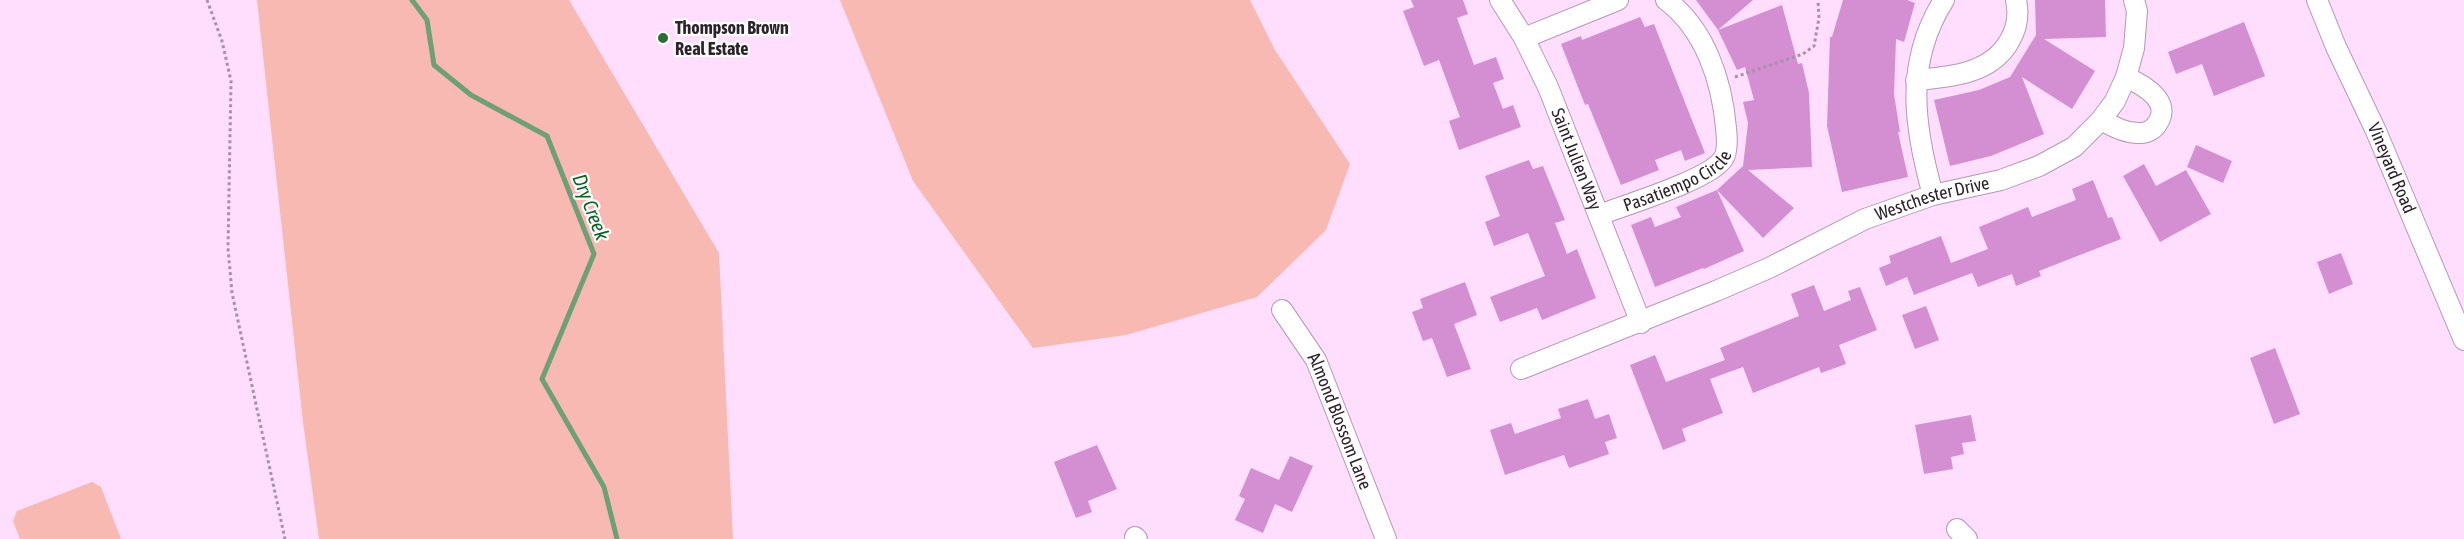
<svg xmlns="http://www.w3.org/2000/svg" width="2464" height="539" font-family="'Asap Condensed',sans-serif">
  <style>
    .green { fill: #f7b9b1 }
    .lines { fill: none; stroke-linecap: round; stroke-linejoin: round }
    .stream { stroke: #6da074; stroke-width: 5 }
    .building { fill: #d48fd3 }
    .minor-casing { stroke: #b697b5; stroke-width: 22 }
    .path { stroke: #a890a7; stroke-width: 3; stroke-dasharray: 3 3; stroke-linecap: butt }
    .minor { stroke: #fff; stroke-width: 20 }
    .poi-dot { fill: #2b6d37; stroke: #fff; stroke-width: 2 }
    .labels { text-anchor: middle; stroke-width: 4.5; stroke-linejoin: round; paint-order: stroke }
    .poi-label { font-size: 18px; font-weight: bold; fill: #2e222d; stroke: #fff; text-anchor: start }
    .street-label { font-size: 18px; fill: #2e222d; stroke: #fff }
    .water-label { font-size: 20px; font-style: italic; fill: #0d6325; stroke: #fff }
  </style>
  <rect width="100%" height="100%" fill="#feddfd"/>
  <!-- green -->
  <path class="green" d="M257,0H569L719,253L733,539H319L303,422Z
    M840,0H1250L1275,50L1350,164L1326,230L1257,297L1126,335L1033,348L913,181Z
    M92,482L101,487L121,539H20L13,521L17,511Z"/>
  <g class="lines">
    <!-- stream -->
    <path class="stream" d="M412,0L427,20L434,65L471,95L547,136L594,254L542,379L604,487L617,539"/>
  </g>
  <!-- building -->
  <path class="building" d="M1411,0H1463L1468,14L1457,18L1474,65L1496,57L1504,79L1493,83L1503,109L1513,105L1521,127L1459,150L1449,121L1460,117L1439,60L1424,66L1403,11L1414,7Z
    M1696,0H1753L1718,30Z
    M1843,0H1907L1915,3L1904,42L1896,39L1894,94L1900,132H1898L1908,177L1842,192L1827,126L1830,37H1832Z
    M2035,0H2105L2106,37L2044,39L2095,71L2072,109L2022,77L2044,134L1991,156L1950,166L1934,100L1979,90L2010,77L2036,35Z
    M1782,5L1798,64L1802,63L1809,93L1812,167L1748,170L1794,208L1763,238L1717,190L1744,251L1704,269L1703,268L1655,287L1631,225L1651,217L1655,227L1681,217L1676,207L1717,190L1743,166L1748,123L1743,102L1754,100L1745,67L1737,70L1718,30Z
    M1640,17L1645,27L1654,24L1705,153L1685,161L1681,150L1655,160L1659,170L1621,185L1588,104L1585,105L1561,44L1581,36L1582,40Z
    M2244,22L2265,76L2214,96L2202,64L2176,74L2168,52Z
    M2196,145L2232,161L2223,183L2187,167Z
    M1529,160L1533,169L1543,166L1565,220L1555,223L1567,254L1577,249L1596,298L1542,320L1537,308L1500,322L1490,297L1545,276L1528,233L1494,246L1485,222L1500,216L1485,176Z
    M2144,164L2156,186L2186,170L2211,214L2160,242L2123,176Z
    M2093,180L2108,218L2112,217L2121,239L2039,271L2041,276L2016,286L2012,274L1978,287L1972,273L1914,295L1907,277L1886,286L1879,268L1891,263L1889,256L1941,236L1951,263L1988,249L1979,227L2028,207L2032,217L2076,200L2072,189Z
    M2341,253L2353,284L2329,294L2317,262Z
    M1465,282L1477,315L1454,324L1471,369L1447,377L1432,338L1423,341L1412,312L1423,308L1420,299Z
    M1814,285L1824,311L1851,300L1848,291L1860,287L1877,330L1839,345L1846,364L1821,373L1819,367L1753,393L1743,367L1710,379L1723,413L1682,429L1686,441L1663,450L1630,365L1655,355L1666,382L1725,360L1720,348L1799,316L1791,294Z
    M1926,306L1939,340L1915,349L1902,315Z
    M2275,348L2300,414L2274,424L2250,358Z
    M1588,399L1595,419L1609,414L1617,438L1605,442L1609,454L1569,468L1564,455L1505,475L1490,430L1511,423L1515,434L1561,418L1558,409Z
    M1971,415L1976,441L1962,443L1964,454L1951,457L1953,469L1924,474L1915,425Z
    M1097,445L1117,489L1088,501L1092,512L1076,518L1054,462Z
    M1290,456L1313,466L1292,512L1275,504L1263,533L1235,520L1245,499L1239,496L1251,468L1279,480Z"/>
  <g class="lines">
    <!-- minor casing -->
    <g class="minor-casing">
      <g id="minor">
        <path id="s1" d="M1500,0L1524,38L1548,87L1641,323"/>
        <path id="s2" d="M2317,0L2336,47L2376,131L2464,340"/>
        <path d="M1524,38L1618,0"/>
        <path d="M1916,80C1950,77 1992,74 2010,40C2017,28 2019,14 2016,0"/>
        <path d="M2101,120C2114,127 2127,134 2141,133C2147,133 2154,129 2157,124C2173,101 2143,85 2126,77"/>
        <path d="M1933,195C1914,127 1904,63 1944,0"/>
        <path id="s3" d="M1599,215C1625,205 1709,180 1723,159C1728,152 1727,137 1726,128C1722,81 1705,29 1666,0"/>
        <path id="s4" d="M1282,310L1316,360L1386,539"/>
        <path id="s5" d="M1521,369L1716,291L1769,268L1865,219L1933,195L2001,180L2039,166L2074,147L2101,120L2115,101L2126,77L2134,48L2137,11L2134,0"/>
        <path d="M1957,529L1967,539"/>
        <path d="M1135,537L1137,539"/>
      </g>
    </g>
    <!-- path -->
    <path class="path" d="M207,0L222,41L231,81L228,248L232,293L285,539
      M1735,77L1803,54L1814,46L1819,18L1818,0"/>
    <!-- minor -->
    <use href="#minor" class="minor"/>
  </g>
  <!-- markers -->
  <circle class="poi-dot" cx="663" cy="38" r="6"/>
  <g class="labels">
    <!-- poi labels -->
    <g class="poi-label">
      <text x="675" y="34">Thompson Brown<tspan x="675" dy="21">Real Estate</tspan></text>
    </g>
    <!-- street labels -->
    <g class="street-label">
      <text dy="6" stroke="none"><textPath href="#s1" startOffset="177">Saint Julien Way</textPath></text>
      <text dy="6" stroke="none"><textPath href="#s2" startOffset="184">Vineyard Road</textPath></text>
      <text dy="6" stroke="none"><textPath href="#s3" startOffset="86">Pasatiempo Circle</textPath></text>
      <text dy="6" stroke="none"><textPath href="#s5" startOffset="446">Westchester Drive</textPath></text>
      <text dy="6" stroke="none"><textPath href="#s4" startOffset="126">Almond Blossom Lane</textPath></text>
    </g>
    <!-- water labels -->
    <g class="water-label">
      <text transform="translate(591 207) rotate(69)" y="7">Dry Creek</text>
    </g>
  </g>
</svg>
